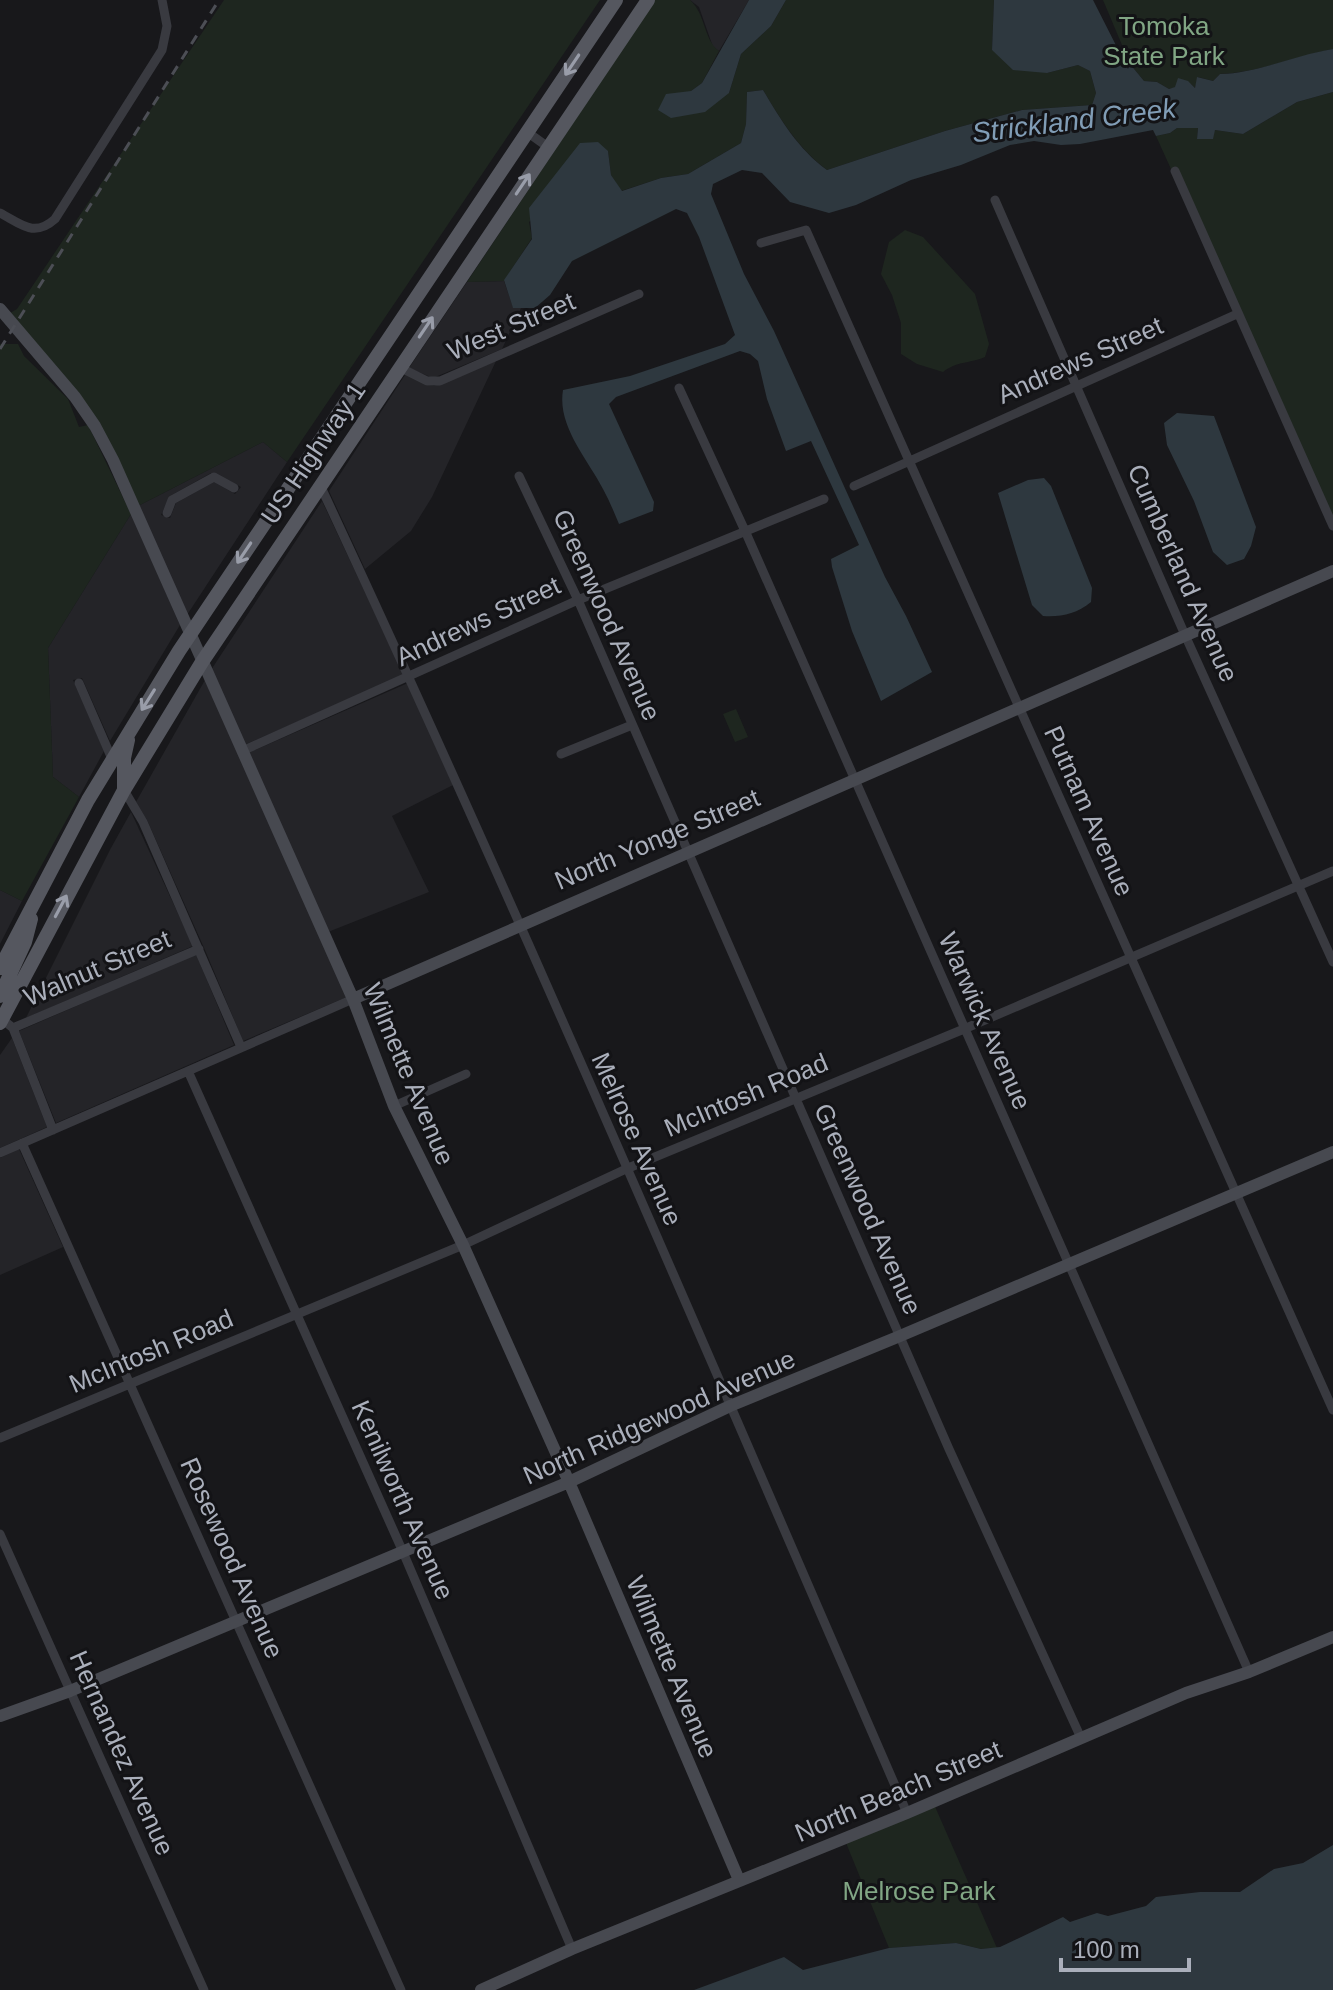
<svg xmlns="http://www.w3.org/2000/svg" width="1333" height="1990" font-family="Arial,sans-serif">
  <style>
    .built { fill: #242428; fill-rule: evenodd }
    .green { fill: #1e261f }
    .water { fill: #2e383f }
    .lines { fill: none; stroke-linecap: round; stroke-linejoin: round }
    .street { stroke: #393a40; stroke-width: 9 }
    .secondary { stroke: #474950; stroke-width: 12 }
    .primary { stroke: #55575f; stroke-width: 14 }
    .rail { stroke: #4c4e55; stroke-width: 3; stroke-dasharray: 10 8; stroke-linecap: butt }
    .oneway { stroke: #999da9 }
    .labels { text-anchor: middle; stroke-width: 6; stroke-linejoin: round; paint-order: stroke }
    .park-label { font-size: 26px; fill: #81a684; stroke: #131316 }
    .street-label { font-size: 26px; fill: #aaafbb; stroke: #131316 }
    .water-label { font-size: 28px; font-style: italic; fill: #819db6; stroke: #131316 }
  </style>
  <rect width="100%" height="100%" fill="#18181b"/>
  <!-- built -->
  <path class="built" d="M690,0H749L719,51L713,47L699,7Z
    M504,281L513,307L521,308L502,349L433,378L409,368L467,282Z
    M496,361L432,497L411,531L365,569L329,491L405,375L425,385L434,386Z
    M263,442L287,462L187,615L138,506ZM211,473H216L241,487L235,494L214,482L176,503L170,518L161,515L170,496Z
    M322,501L404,675L244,745L211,670Z
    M131,514L180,625L110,741L82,678L73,680L104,751L79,797L53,777L48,648Z
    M205,680L347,997L243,1041L205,950L147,820L136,802Z
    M408,683L453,785L392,816L429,892L328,932L248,753Z
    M131,812L193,946L26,1018L111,848Z
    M0,890L22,901L0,944Z
    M196,954L234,1045L56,1123L19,1031Z
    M12,1038L47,1127L0,1148V1055Z
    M19,1149L63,1247L0,1275V1158Z"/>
  <!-- green -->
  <path class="green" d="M224,0H600L287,462L263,442L138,506L117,458L10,313L17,309Z
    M655,0H690C706,14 703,39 719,51L702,83L691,91L729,93L741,54L771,26L786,0H994L992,50L1047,73L1078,65L1090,71L1096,93L1092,105L1022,110L945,131L827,170C798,148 781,120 763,90L747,92L746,124L741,143L688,174L661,178L621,191L611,175L608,151L529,222L532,238L504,281L467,282Z
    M1103,0H1333V49C1296,56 1258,73 1220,74L1213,81L1198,77L1195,88L1191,84L1169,89L1157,82L1144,81L1130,64Z
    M1333,92V526L1156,136L1170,133L1177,128H1198L1197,139L1215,130L1243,134L1297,102Z
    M905,230L923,237L975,294L989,344L985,357C968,364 957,361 943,372L917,364L901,354V323L892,295L881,274L889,242Z
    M0,344H18L24,356L68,399L79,427L88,425L131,514L48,648L53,777L79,797L22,901L0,890Z
    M736,709L748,737L735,742L723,714Z
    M933,1802L997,1948L981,1949L956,1943L889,1948L844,1838Z"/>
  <!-- water -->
  <path class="water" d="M749,0H786L771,26L741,54L729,93L705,112L671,118L658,110L666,94L691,91L702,83Z
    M994,0H1093L1128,69L1130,64L1144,81L1157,82L1169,89L1175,87L1178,78L1188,81L1195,88L1197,77L1213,81L1220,74C1258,73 1295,55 1333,49V92L1297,102L1243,134L1215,130L1213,139H1197L1198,128H1177L1170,133L1156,136L1153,130L1080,144L1061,145L1034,141L1010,145L961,165L911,180L856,205L829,213L790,202L762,173L742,170L713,184L711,194L744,274L774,331L885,577L906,616L932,672L881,701L852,631L832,567L831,559L859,545L811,441L786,451L767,399L758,361L750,354L740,351L616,397L609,404L654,502L653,511L619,524C614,512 609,500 603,489C587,458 557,426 563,390L630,376L725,344L735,335L699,237L687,213L676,209L572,261L550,295L535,308H513L504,280L532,239L529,208L580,143L598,142L608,151L611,175L622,191L661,178L688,174L741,143L746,124L747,92L763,90C781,120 798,149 827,170L945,131L1022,110L1092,105L1096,93L1090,71L1078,65L1047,73L1013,70L992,50Z
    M1177,413L1214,416L1256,527L1251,546L1244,559L1227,565L1213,552L1194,501L1167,445L1164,423Z
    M1044,478L1051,486L1092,588L1091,602C1076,614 1062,617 1043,616L1032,605L998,493L1028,480Z
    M1333,1845V1990H694L784,1957L803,1970L889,1948L956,1943L981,1949L1000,1947L1063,1917L1070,1922L1097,1913L1108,1916L1146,1906L1156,1897L1200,1892H1240L1274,1869L1303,1863Z"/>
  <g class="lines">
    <!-- street -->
    <path class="street" d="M527,132L548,147
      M1175,171L1333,526
      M995,200L1185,635L1333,962
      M0,213C21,224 34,238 55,219L162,50L167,26L162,0
      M761,243L806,230L1333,1410
      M399,367L427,381H440L639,294
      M679,388L746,533L1249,1672
      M519,476L578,600L949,1449L1081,1738
      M320,485C525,924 714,1369 907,1813
      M854,486L1237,314
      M167,513L172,500L214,477L234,488
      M79,683L112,759
      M242,751L578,600L824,499
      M561,754L632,725
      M124,790L143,822L241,1047
      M2,1019L13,1028L53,1130
      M13,1028L199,949
      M188,1071L403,1552L572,1949
      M394,1106L466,1074
      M22,1143L401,1990
      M0,1153L353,999
      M0,1438L463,1245L626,1169L964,1029L1333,871
      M0,1534L204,1990"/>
    <!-- secondary -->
    <path class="secondary" d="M0,309L75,397L95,426L113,460L353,999L394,1106L463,1245L569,1482L739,1880
      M353,999L1333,571
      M0,1716L70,1691L569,1482L730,1406L900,1336L1333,1152
      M481,1990L572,1949L907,1813L1186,1693L1249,1672L1333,1637"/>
    <!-- primary -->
    <path class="primary" d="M124,790V758L128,740
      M0,968L88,800L179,651L616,0
      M0,996L25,942L31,919
      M0,1023L124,790L202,662L648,0"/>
    <!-- rail -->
    <path class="rail" d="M0,349L219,0"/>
  </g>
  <!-- one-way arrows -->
  <defs><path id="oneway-shaft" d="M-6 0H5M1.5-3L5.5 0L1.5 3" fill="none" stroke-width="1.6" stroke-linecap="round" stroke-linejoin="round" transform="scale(2)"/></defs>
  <g class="oneway">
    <use href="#oneway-shaft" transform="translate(572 65) rotate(124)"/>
    <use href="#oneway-shaft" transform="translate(523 184) rotate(-56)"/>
    <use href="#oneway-shaft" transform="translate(426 327) rotate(-56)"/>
    <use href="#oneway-shaft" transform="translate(244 553) rotate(124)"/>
    <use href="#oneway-shaft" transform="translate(148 700) rotate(122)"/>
    <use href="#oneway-shaft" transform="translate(61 906) rotate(-62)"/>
  </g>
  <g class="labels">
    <!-- park labels -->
    <g class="park-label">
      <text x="1164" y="35">Tomoka<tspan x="1164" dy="30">State Park</tspan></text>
      <text x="919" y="1900">Melrose Park</text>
    </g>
    <!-- street labels -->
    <g class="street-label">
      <text transform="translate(511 326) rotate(-23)" y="9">West Street</text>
      <text transform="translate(1080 360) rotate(-24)" y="9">Andrews Street</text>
      <text transform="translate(313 453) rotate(-56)" y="9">US Highway 1</text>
      <text transform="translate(1183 573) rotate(66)" y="9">Cumberland Avenue</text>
      <text transform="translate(607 615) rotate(66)" y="9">Greenwood Avenue</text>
      <text transform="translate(478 621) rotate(-25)" y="9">Andrews Street</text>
      <text transform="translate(1089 811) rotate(66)" y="9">Putnam Avenue</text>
      <text transform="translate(657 839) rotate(-23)" y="9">North Yonge Street</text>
      <text transform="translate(97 968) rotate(-23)" y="9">Walnut Street</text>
      <text transform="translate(985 1021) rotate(66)" y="9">Warwick Avenue</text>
      <text transform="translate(409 1074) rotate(67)" y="9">Wilmette Avenue</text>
      <text transform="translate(746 1095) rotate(-23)" y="9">McIntosh Road</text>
      <text transform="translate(637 1139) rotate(66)" y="9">Melrose Avenue</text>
      <text transform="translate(868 1209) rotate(66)" y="9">Greenwood Avenue</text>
      <text transform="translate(151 1351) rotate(-23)" y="9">McIntosh Road</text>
      <text transform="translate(659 1417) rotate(-24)" y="9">North Ridgewood Avenue</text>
      <text transform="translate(403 1500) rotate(66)" y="9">Kenilworth Avenue</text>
      <text transform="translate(232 1558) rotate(66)" y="9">Rosewood Avenue</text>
      <text transform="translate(672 1667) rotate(67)" y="9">Wilmette Avenue</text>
      <text transform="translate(122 1753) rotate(66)" y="9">Hernandez Avenue</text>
      <text transform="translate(898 1791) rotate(-23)" y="9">North Beach Street</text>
    </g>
    <!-- water labels -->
    <g class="water-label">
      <text transform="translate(1074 120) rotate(-7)" y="10">Strickland Creek</text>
    </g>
  </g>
  <!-- scale -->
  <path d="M1061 1958v12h128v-12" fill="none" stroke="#aaafbb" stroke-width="4"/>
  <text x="1073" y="1958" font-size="24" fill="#aaafbb" stroke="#131316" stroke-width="6" paint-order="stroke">100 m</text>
</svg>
